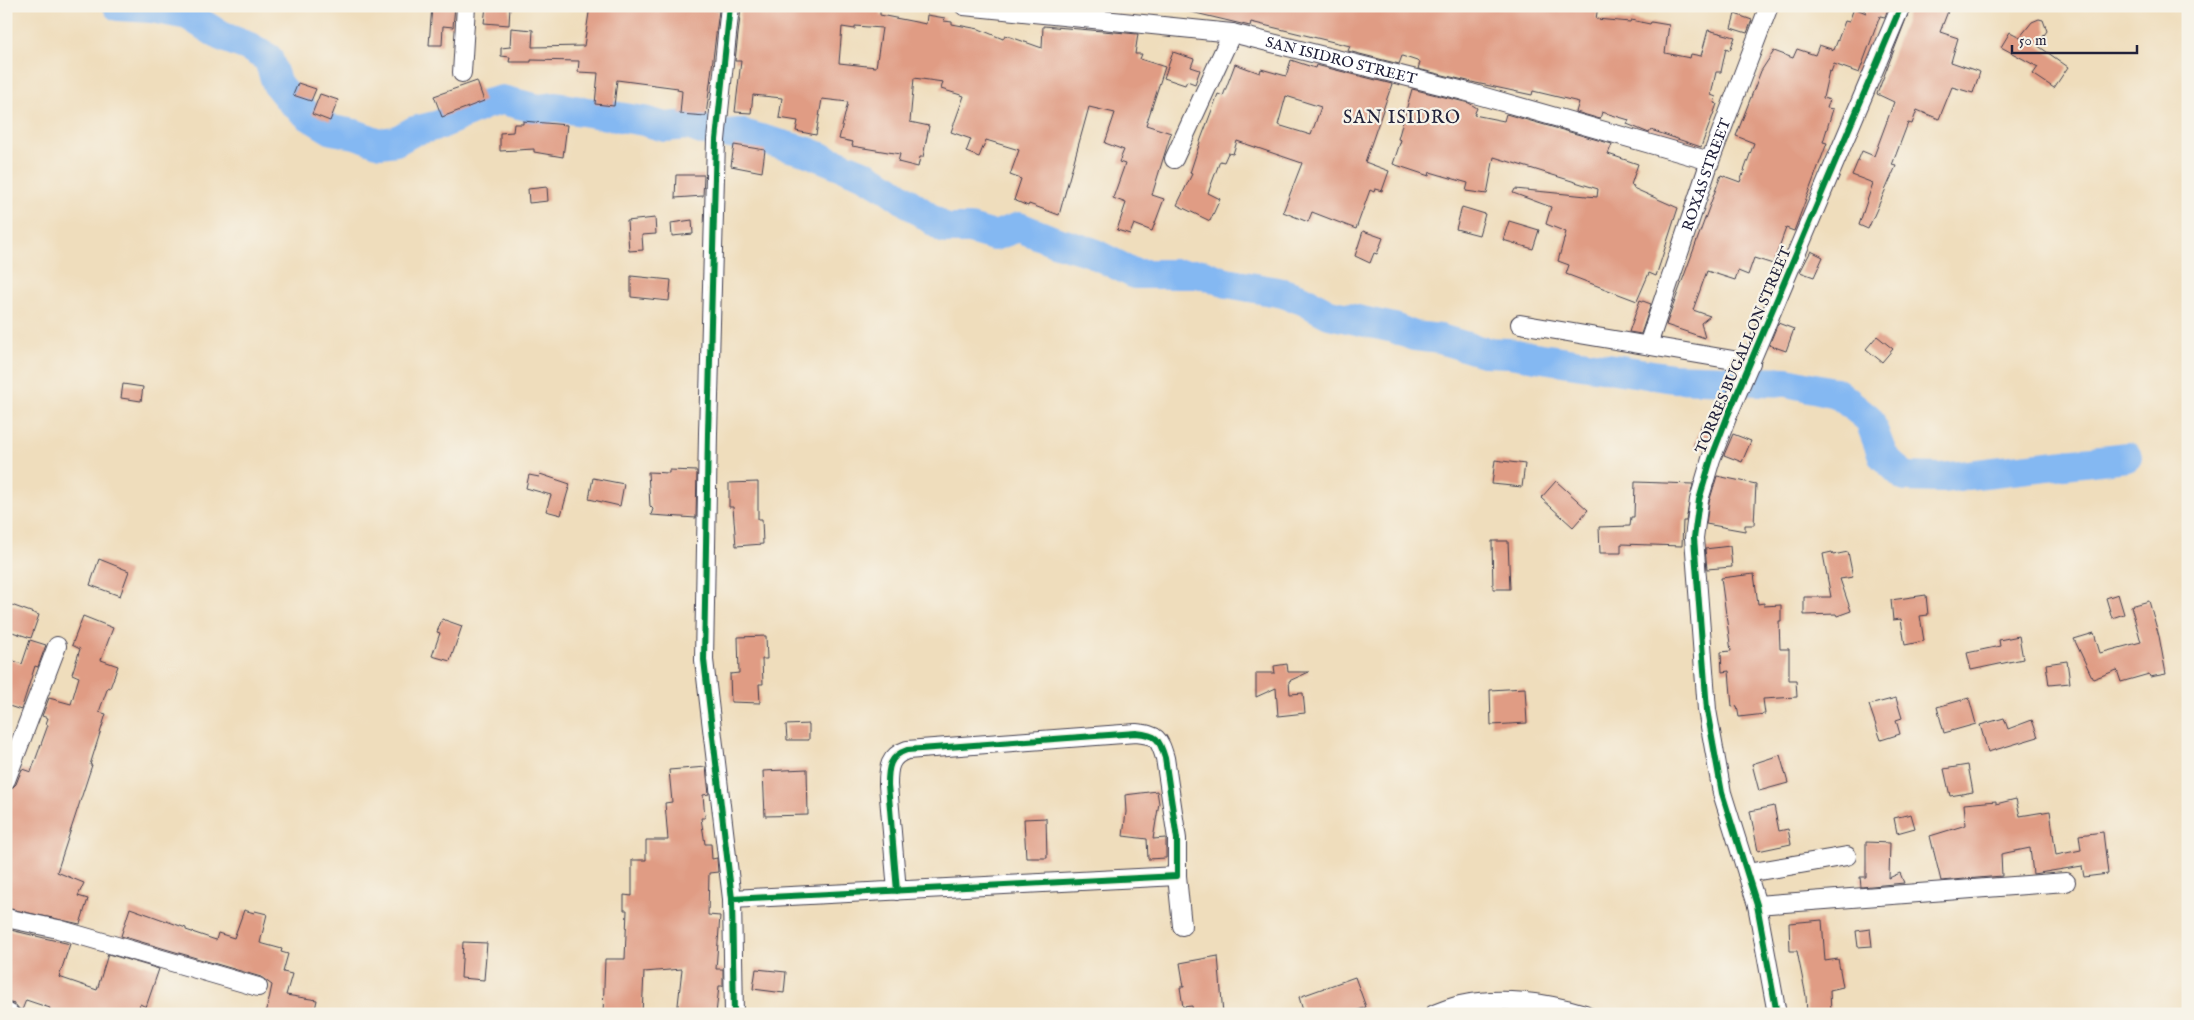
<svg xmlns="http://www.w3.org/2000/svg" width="2194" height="1020" font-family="'IM FELL English',serif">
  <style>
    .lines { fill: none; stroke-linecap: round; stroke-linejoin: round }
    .river { stroke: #84b8f2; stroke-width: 30 }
    .building { fill: #e09c84; fill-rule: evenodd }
    .minor-casing { stroke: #413e4e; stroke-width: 20 }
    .minor { stroke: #fff; stroke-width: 18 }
    .cycleway-casing { stroke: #f7f3e8; stroke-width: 9 }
    .cycleway { stroke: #00873e; stroke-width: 6 }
    .labels { text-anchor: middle; stroke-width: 4.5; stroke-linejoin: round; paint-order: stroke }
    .street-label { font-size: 15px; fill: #22223b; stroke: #f7f3e8 }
    .quarter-label { font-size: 18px; letter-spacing: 1px; fill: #22223b; stroke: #f7f3e8 }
  </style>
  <rect width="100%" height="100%" fill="#f7f3e8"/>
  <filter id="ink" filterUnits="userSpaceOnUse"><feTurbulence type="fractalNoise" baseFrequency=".02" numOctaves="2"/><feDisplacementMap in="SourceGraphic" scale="10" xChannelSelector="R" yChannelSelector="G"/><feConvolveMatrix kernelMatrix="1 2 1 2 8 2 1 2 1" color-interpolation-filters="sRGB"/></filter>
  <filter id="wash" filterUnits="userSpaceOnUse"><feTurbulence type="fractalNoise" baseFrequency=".0096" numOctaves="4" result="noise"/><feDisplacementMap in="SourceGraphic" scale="20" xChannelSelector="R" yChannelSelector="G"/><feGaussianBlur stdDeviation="1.12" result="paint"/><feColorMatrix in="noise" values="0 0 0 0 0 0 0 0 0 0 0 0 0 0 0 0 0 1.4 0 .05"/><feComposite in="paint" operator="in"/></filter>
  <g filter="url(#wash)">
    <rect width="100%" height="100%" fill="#efddbc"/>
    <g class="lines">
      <!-- river -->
      <path class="river" d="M118,6L151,8L188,15L221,36L247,46L268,58L277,84L290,100L309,116L332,130L355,134L380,143L396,141L414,131L439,125L486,104L502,100L539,109L556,107L644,121L665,127L688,125L702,130L729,134L739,133L808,152L865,175L889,189L945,229H970L994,236L1019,227L1054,241L1091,252L1135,274H1203L1227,283L1283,293L1303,300L1329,314L1394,328L1414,336L1440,339L1484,352L1509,353L1673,378L1787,382L1837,393L1869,419L1883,456L1905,477L1941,478L2127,457"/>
    </g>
    <g id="blocks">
      <!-- building -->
      <path class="building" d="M432,6H455L453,27L443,26L442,45H429Z
        M486,6H510L509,25L484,23Z
        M590,6H714V10H719L706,116L680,114L682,91L677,90L678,88L617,80L614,106L595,104L598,73L578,72L579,61L531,60V62H509L510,57L501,56V48L510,47L511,28L533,30L532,47L584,46Z
        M790,6L880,9V15L926,24L927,15L945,18L944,21L952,22V24L979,29L1003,39L1005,35L1042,48L1043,26L1138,34L1135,54H1142L1140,59L1165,67L1146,125L1171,133L1152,195L1164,199L1152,231L1134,224L1130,234L1117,230L1126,203L1113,198L1125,164L1119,162L1124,150L1105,143L1115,113L1089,107L1059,215L1029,204L1028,206L1014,200L1021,179L1010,175L1019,150L986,140L979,157L966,152L971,139L951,132L964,96L941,89L943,82L914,78L910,122L929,126L923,157H920L918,167L898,162L900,154L852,146L853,142L839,139L848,102L822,99L816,135L796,131L798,121L779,118L782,98L753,95L751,113L735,112L741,61H735L741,8L765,10V7L790,9ZM855,26L882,28L876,67L839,63L842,27L855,29Z
        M1187,6H1540L1561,11L1562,6H1598L1596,19L1630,22L1631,20L1650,24L1651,22L1669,25L1665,53L1690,58L1691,54L1701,56L1708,30L1735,37L1730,50L1726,48L1721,72H1716L1711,95L1716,97L1714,103L1717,104L1701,147L1651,130L1649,133L1627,124L1629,120L1602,112L1600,119L1576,112L1579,102L1533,91L1532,95L1476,83L1418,69L1420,62L1402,56L1399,64L1348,51L1350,46L1251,22L1250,26L1187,11Z
        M1859,6H1889L1885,17L1880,16L1859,73L1834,64L1831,72L1829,71L1823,98L1830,100L1827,108L1833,109L1823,142L1827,143L1794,231L1786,228L1773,264L1754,258L1748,275L1738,271L1735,280L1707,271L1693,310L1710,316L1701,323L1705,338L1666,325L1721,175L1740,182L1754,143L1736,136L1761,71L1774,51L1793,58L1797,49L1815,55L1819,45L1834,50L1845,21L1849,22L1854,8L1866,13V11L1859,8Z
        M1911,6H1950L1940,32L1958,38L1951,62L1980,72L1973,93L1952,87L1939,119L1917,110L1912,124L1908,123L1892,165L1896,166L1868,229L1859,225L1873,183L1852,175L1862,151L1874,156L1894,102L1877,94Z
        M1735,14L1752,20L1747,33L1731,28Z
        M2039,19L2043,20L2047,31L2037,45L2068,67L2054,88L2033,74L2038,67L2001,47L2010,32L2020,37L2032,22Z
        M1173,52L1194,59L1191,67L1200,70L1195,84L1187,81L1185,85L1164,78Z
        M1291,60L1315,68L1316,65L1392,84L1365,162L1389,171L1382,191L1375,189L1374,192L1370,190L1356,229L1312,212L1308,222L1283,212L1302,163L1237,141L1233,154L1228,153L1224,162L1220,161L1208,193L1220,199L1210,221L1177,205L1192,174L1190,173L1201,139L1218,94L1223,96L1235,64L1260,73L1261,69L1286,76ZM1286,96L1321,107L1311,135L1278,125Z
        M477,81L484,101L442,117L434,96Z
        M298,83L316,89L311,101L293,95Z
        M1412,89L1469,103L1477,108L1474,115L1504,121L1506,114L1612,144L1608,154L1638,164L1631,185L1634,186L1633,188L1678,208L1656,276L1649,273L1637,301L1566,274L1569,265L1558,261L1566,232L1546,224L1551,207L1513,193L1515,189L1597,197L1598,189L1494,157L1487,194L1466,191L1468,183L1430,172L1429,176L1393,164L1401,140L1398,139Z
        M320,94L338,100L330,121L312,114Z
        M523,121L567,125L563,157L534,152V149L500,151V133L513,132L514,124H523Z
        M734,145L765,150L762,172L731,166Z
        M676,175H704L703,196L675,198Z
        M547,187L548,201L529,203L528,189Z
        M1462,207L1485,214L1479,235L1456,229Z
        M655,218L656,234L642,235L643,250L629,251L627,221Z
        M692,220L693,234L672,236L671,223Z
        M1509,221L1539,230L1533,249L1503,240Z
        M1363,231L1383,238L1377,254L1374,253L1370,263L1355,256Z
        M1811,251L1823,257L1814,277L1800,272Z
        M631,276L671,280L669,301L631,297Z
        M1640,300L1651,304L1641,334L1629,332Z
        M1778,323L1794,329L1786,351L1769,345Z
        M1877,336L1893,349L1882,362L1866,349Z
        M123,384L143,387L141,401L121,398Z
        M1702,424L1712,428L1704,448L1694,445Z
        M1733,434L1751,441L1742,462L1724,455Z
        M1495,460L1525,464L1522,487L1492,484Z
        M669,470L697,471L696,518L651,515L653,509L650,506L648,472L669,473Z
        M540,474L570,484L561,515L546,511L551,495L526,488L529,475L539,477Z
        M1717,476L1756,484L1754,525H1745V531L1706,524L1709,502Z
        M593,478L624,484L620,506L589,499Z
        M1556,481L1588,510L1573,527L1541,498Z
        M758,482V519H762L763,544L736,546L733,507H729V483Z
        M1635,482L1693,484L1686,521H1683L1682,546L1621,544V553H1600L1599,527L1630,526L1631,517H1634Z
        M1492,541H1508L1510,589H1493Z
        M1730,546L1732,567L1707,569L1705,549Z
        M1832,552L1833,555L1848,552L1853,577L1840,579L1851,611L1837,616L1836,614L1804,615V597H1831L1823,554Z
        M99,559L129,571L120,596L90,585Z
        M1754,574L1758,604L1764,603V606L1781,605V621H1779L1780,649H1789V680H1796L1797,697L1763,699L1765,714L1739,717L1737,706L1732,707L1729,671L1722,672L1721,652L1731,651L1721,578Z
        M2118,594L2124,614L2112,618L2106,598Z
        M1926,595L1928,615L1920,616L1924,641L1905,645L1901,619L1893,620L1891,600Z
        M2149,601L2159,636L2166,674L2150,677L2149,674L2121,682L2117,670L2093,679L2074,639L2094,633L2100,653L2141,642L2131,606Z
        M6,603L39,615L31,638L6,630Z
        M83,616L113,628L101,660L118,666L110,688L108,687L99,712L106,714L90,765H92L57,872L84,883L78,896L88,899L80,924L6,908V790L12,788L16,784L22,769L31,772L48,725L46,724L48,718L42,716L49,698L71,704L79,677L72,674L80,649L72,645Z
        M442,619L462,626L450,661L432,656L440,633L437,632Z
        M766,636L767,659H762L763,684H759L760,703L731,702L730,674L739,673L738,637Z
        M2019,636L2023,659L1971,670L1967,653L2000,646L1999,640Z
        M30,640L46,645L38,667L35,666L21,710L6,705V658L22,664Z
        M2067,661L2070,683L2049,685L2046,664Z
        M1287,664L1288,672H1309L1289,681L1290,694L1303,693L1305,713L1278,716L1276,688L1256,697V673H1275L1274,666Z
        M1525,688L1527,723L1491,725L1490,690Z
        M1896,698L1902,718L1896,720L1900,734L1881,740L1869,705Z
        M1969,698L1976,724L1944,733L1937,707Z
        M2004,718L2008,729L2032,720L2038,737L1988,752L1980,725Z
        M809,724V740H787L786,725Z
        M1780,755L1788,783L1759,791L1752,764Z
        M1968,765L1973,792L1950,796L1944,769Z
        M706,767L709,794L703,795L705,818H701L705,844H711L712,859L717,858L718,872L709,873L708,915L720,916L716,969H723V986H719L716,1014H677L682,969L644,972L642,1014H603L605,959H625L627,910H624V895L632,896V860H646V840H668L665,803L672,802L669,770Z
        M807,769L808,815L765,816L763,771Z
        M1157,791L1159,803L1153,839L1166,838V858L1148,859L1147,839L1123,836L1126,812L1125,795Z
        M2016,799L2020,816L2050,811L2056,855L2081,850L2079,835L2103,832L2108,874L2084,877L2082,866L2033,874L2030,848L2001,854L2002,876L1941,881L1930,836L1966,825L1964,804L1996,801V804Z
        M1774,806L1779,831L1788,829L1791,844L1758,851L1750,811Z
        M1911,814L1915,828L1897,833L1894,818Z
        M1046,818L1047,858H1026L1024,819Z
        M1866,842L1890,843L1889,878L1900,873L1904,883L1861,887L1860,877H1866Z
        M130,908L186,928V930L216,940L218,933L234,938L244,910L254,913L255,911L267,914L260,943L282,949L281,952L288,954L283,972L292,974L286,995L317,1000L314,1014H266L272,985L261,977L121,936Z
        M1822,920L1825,961L1838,959L1843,987L1830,990L1831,1014H1807L1806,996L1797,951H1790L1789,923Z
        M6,929L70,944L59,977L97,990L108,954L159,969L146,1007L140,1004L137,1014H56L49,1011L50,1008L26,1000L22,1010L19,1009L15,1004L6,1002Z
        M1870,929L1872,946L1858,947L1856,931Z
        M463,942L487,943L484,980L461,978Z
        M1218,956L1223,1014H1193L1192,1006L1183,1007L1180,987H1184L1180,963Z
        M756,969L786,972L784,993L753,989Z
        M1355,977L1366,1007L1348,1014H1304L1299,997Z"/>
    </g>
  </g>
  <g filter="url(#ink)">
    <use href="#blocks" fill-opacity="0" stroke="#413e4e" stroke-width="1"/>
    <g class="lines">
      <!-- minor casing -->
      <g class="minor-casing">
        <g id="minor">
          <path d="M730,6L716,140L708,433L704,660L732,899L734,1014"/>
          <path id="s1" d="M964,6L1232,33L1464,91L1710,161"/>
          <path d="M462,73L466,6"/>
          <path d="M1174,159L1232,33"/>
          <path d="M1520,324L1751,363"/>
          <path id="s2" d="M1648,345L1710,161L1769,6"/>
          <path d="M6,780L57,646"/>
          <path d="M1747,873L1847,856"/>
          <path d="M1177,876L1182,926"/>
          <path d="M732,899L1177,876V839L1165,758C1159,738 1157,735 1136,733L907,750C889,756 888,768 888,785L897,891"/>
          <path d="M1757,905L2066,882"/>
          <path d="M6,918L58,929L258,987"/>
          <path d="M6,1012L10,1014"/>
          <path d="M1434,1014C1443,1011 1451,1007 1460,1005C1500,996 1546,1002 1585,1014"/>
          <path d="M1777,1014L1757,905L1722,793L1707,710L1694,538L1699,500L1711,459L1728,415L1901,6"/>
        </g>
      </g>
      <!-- minor -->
      <use href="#minor" class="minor"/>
      <!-- cycleway casing -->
      <g class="cycleway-casing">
        <path id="cycleway" d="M730,6L716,140L708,433L704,660L732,899L734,1014
          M732,899L1177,876V839L1165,758C1159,738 1157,735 1136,733L907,750C889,756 888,768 888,785L897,891
          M1777,1014L1757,905L1722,793L1707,710L1694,538L1699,500L1711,459L1728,415L1901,6"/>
      </g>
      <!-- cycleway -->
      <use href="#cycleway" class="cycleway"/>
    </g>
  </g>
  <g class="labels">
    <!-- street labels -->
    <g class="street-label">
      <text dy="5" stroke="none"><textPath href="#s1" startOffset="382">SAN ISIDRO STREET</textPath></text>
      <text dy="5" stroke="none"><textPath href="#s2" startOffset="180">ROXAS STREET</textPath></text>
      <text transform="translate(1743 350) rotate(-67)" y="5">TORRES BUGALLON STREET</text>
    </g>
    <!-- quarter labels -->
    <g class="quarter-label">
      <text x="1402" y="123">SAN ISIDRO</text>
    </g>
  </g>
  <!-- margin -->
  <rect width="2194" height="1020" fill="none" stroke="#f7f3e8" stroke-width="25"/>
  <!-- scale -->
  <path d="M2012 45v8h125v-8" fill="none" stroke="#22223b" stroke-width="2.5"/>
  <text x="2019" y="45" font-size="15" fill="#22223b" stroke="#f7f3e8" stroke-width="4" paint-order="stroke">50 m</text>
</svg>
